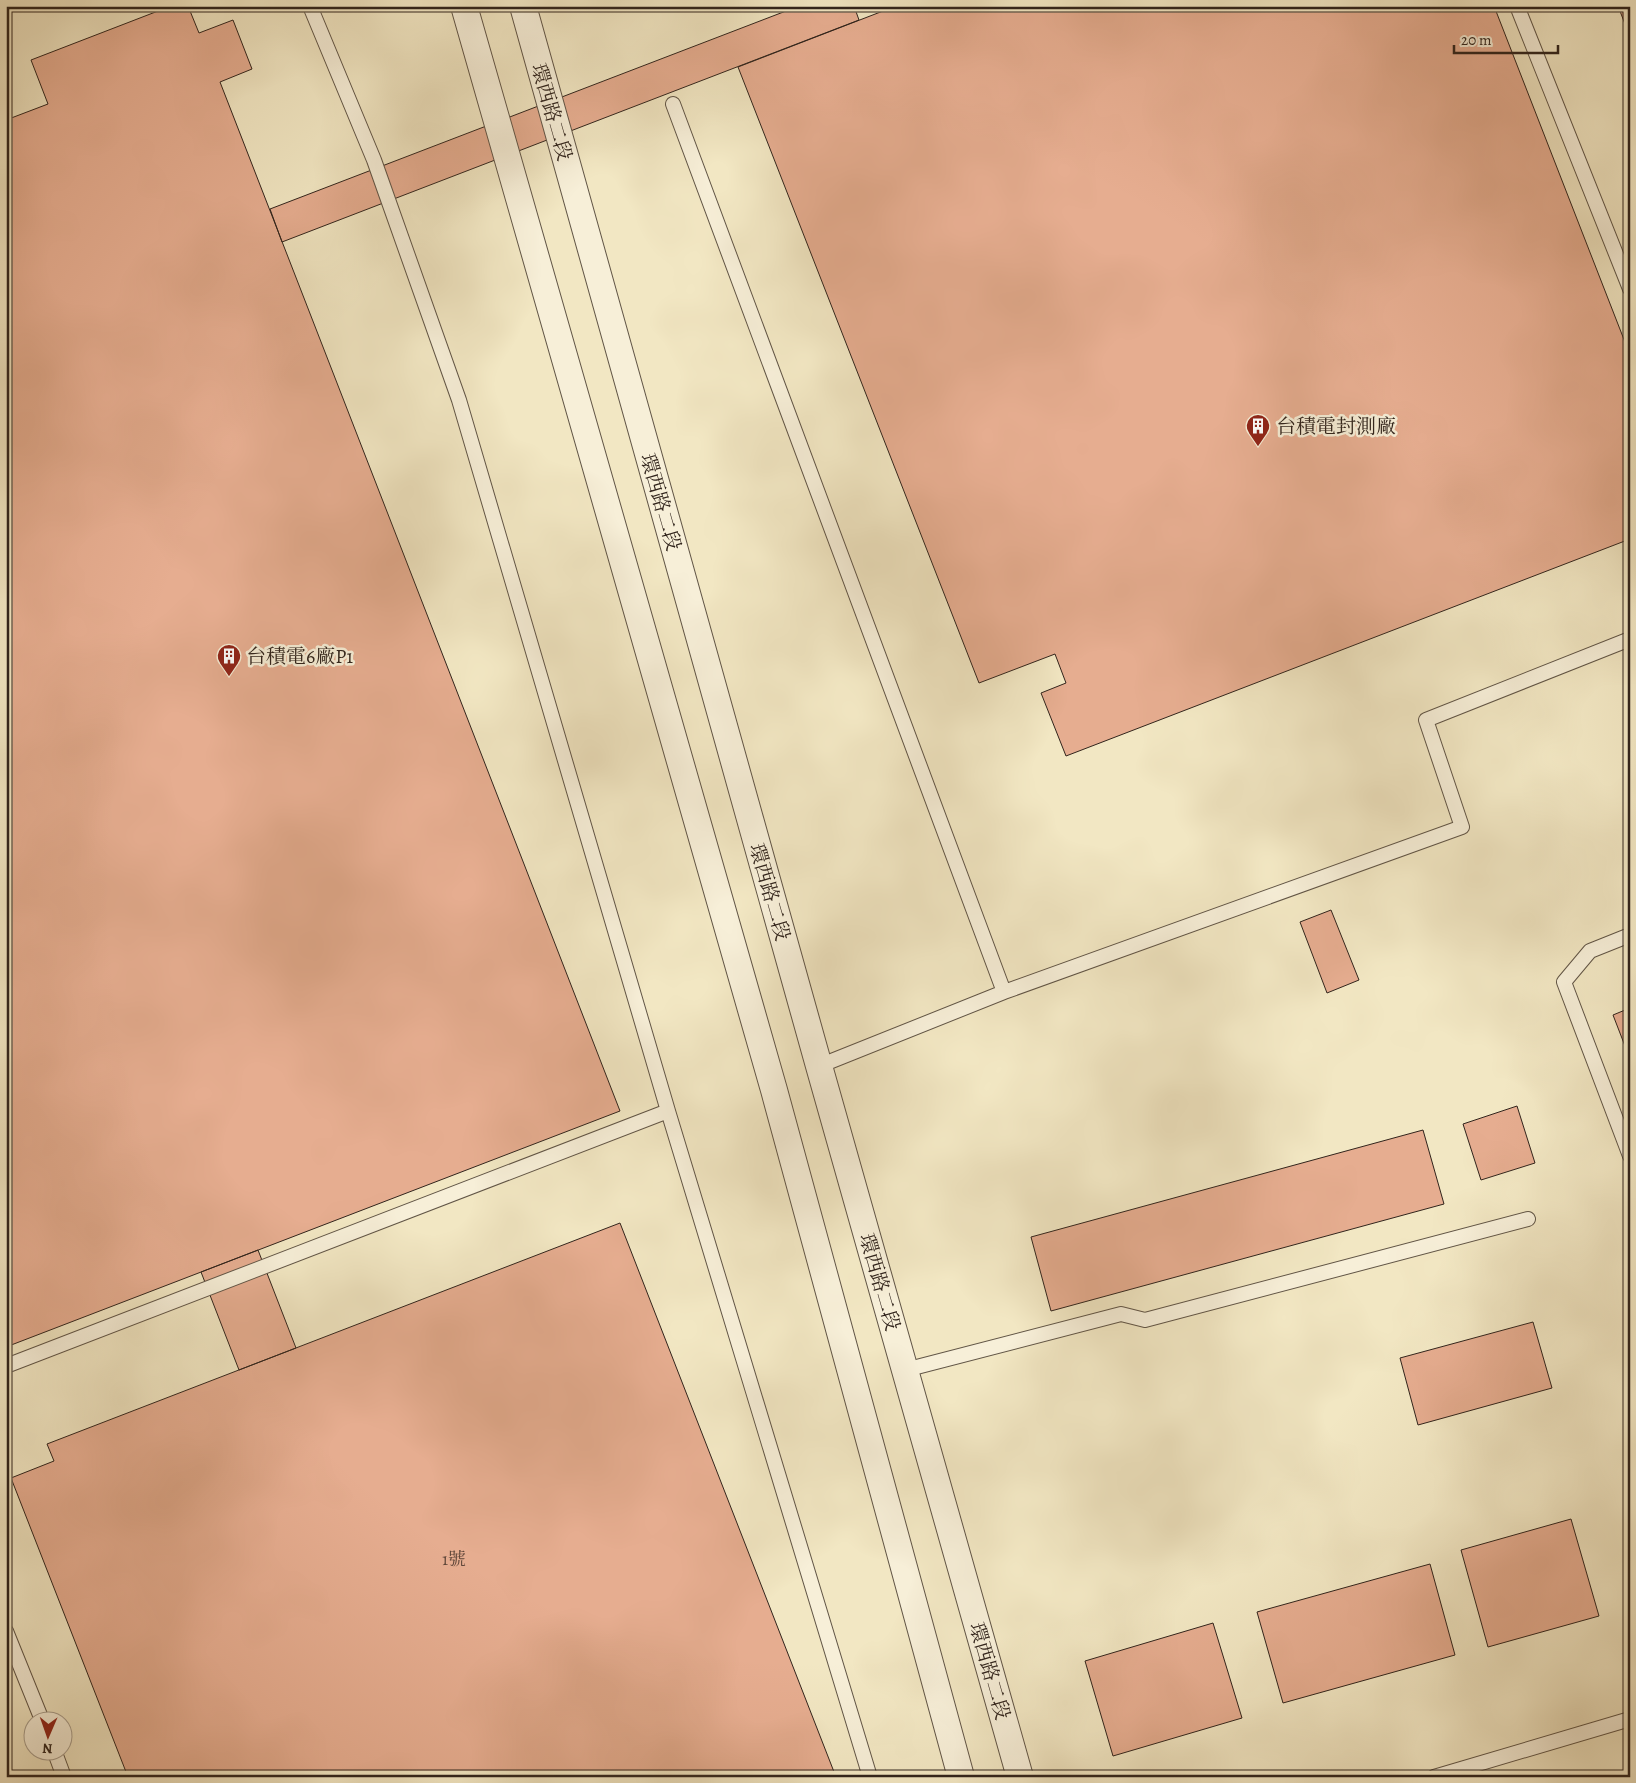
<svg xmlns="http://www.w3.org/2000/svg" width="1636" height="1783" font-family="Alegreya,'Noto Serif TC',serif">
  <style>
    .building { fill: #e6ad90; stroke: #31241c }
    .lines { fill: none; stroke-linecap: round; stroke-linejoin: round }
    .service-casing { stroke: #615546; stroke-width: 16 }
    .minor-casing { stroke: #615546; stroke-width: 28 }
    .service { stroke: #f7efd8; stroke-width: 14 }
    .minor { stroke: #f7efd8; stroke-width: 26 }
    .labels { text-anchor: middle; stroke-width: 5; stroke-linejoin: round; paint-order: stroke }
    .number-label { font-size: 18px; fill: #5e4639 }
    .street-label { font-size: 20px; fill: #31241c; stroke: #f7efd8 }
    .poi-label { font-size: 20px; fill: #31241c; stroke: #f7efd8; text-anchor: start }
  </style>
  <rect width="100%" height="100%" fill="#f2e7c3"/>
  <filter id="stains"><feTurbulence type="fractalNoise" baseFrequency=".004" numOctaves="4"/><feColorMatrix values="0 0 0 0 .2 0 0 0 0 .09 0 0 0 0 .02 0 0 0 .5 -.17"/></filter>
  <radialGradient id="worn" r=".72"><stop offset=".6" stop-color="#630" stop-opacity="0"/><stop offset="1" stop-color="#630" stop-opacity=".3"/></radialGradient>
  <!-- building -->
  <path class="building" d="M171,6H188L199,33L233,20L252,69L220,82L620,1111L6,1347V120L48,104L31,60Z
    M737,6H751L739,11Z
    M799,6H854L859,20L282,242L270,209Z
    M896,6H1494L1630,355V539L1066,756L1041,693L1066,683L1055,654L979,683L738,67Z
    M1618,6H1630V37Z
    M1331,910L1359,980L1327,993L1300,922Z
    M1630,1008V1059L1613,1015Z
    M1517,1106L1535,1163L1481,1180L1463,1124Z
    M1423,1130L1444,1204L1051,1311L1031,1237Z
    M620,1223L836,1777H128L11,1478L54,1461L47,1444Z
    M258,1250L296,1348L239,1370L201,1272Z
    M1533,1322L1552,1388L1418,1425L1400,1358Z
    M1571,1519L1599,1616L1488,1647L1461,1550Z
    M1430,1564L1455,1655L1283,1703L1257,1612Z
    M1213,1623L1242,1718L1113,1756L1085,1661Z"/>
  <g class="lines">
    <!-- service casing -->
    <g class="service-casing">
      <path id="service" d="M1517,6L1630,289
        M673,104L1004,992
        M1630,935L1590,951L1564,982L1630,1156
        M819,1066L1004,992L1462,827L1426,720L1630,639
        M668,1111L870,1777
        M6,1366L668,1111L459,400L374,160L310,6
        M905,1370L1121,1314L1145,1320L1528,1219
        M6,1631L42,1720
        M54,1750L64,1777
        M1434,1777L1630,1719"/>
    </g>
    <!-- minor casing -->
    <g class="minor-casing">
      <path id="minor" d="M464,6L774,1090L961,1777
        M523,6L819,1066L1020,1777"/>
    </g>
    <!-- service -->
    <use href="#service" class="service"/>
    <!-- minor -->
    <use href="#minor" class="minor"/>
  </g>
  <!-- icons -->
  <defs>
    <g id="building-pin" transform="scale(1.25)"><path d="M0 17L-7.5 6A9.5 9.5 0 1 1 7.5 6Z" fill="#8f2418" stroke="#f7efd8"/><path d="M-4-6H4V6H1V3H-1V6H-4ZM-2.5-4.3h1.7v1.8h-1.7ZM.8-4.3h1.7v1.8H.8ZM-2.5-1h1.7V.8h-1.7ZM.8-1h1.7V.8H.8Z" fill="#fff"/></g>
  </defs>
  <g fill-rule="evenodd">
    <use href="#building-pin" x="1258" y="426"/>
    <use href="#building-pin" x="229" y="656"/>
  </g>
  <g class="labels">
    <!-- number labels -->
    <g class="number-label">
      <text x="454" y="1565">1號</text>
    </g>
    <!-- street labels -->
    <g class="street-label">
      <text transform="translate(552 112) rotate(74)" y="7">環西路二段</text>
      <text transform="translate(661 502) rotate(74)" y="7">環西路二段</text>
      <text transform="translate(770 892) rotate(74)" y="7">環西路二段</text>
      <text transform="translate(880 1282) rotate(74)" y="7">環西路二段</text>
      <text transform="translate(990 1671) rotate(74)" y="7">環西路二段</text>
    </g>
    <!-- poi labels -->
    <g class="poi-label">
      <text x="1276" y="433">台積電封測廠</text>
      <text x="246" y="663">台積電6廠P1</text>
    </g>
  </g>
  <!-- margin -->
  <rect width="1636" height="1783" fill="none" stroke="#f2e7c3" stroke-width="25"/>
  <rect x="8" y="8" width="1621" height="1768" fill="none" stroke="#31241c" stroke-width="2.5"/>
  <rect x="12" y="12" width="1611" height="1758" fill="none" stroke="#31241c"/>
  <!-- north arrow -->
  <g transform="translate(48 1736) rotate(182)"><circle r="24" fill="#f7efd8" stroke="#a89e8d"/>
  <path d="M0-4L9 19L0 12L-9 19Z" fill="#8f2418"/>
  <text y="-8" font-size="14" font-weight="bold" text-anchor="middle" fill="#31241c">N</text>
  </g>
  <!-- scale -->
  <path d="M1454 45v8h104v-8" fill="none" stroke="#31241c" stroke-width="2.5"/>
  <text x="1461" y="45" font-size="15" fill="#31241c" stroke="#f7efd8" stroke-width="4" paint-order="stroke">20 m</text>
  <rect width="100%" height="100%" filter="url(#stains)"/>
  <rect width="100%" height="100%" fill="url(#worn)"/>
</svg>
